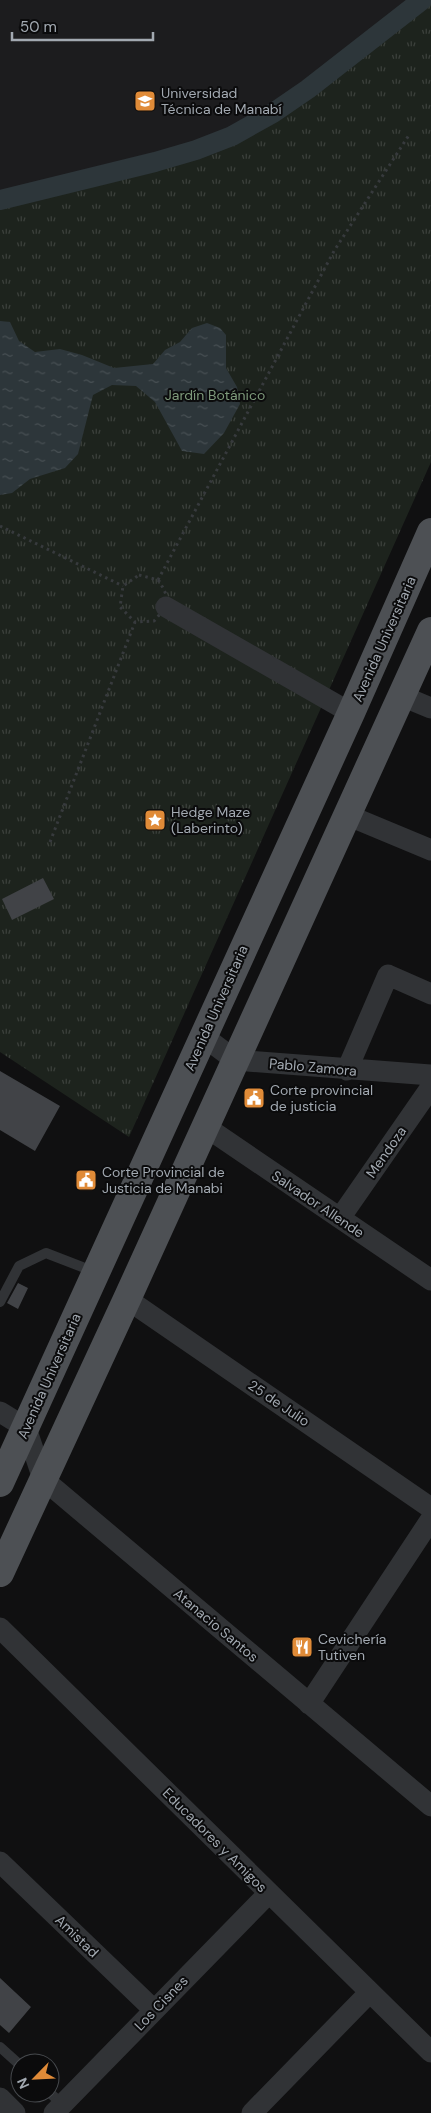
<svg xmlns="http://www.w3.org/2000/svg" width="431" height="2113" font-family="'DM Sans',sans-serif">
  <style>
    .built { fill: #1c1c1e }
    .grass { fill: url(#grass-tufts) }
    .water { fill: url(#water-ripples) }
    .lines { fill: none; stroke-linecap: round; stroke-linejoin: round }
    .canal { stroke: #2d363a; stroke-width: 20 }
    .building { fill: #414347 }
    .path { stroke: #373a3d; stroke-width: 3; stroke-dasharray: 2.5 4; stroke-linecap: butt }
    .service { stroke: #313336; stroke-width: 10 }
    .minor { stroke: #313336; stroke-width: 21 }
    .primary { stroke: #4d5054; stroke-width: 28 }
    .labels { text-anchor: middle; stroke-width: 4; stroke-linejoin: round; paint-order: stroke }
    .poi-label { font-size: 14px; fill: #a2a9b1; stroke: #0b0b0c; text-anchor: start }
    .park-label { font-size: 14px; fill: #7e9a7b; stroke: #0b0b0c }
    .street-label { font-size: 14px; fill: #a2a9b1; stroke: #0b0b0c }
  </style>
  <defs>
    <pattern id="grass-tufts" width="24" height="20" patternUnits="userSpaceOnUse" patternTransform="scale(1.25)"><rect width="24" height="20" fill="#1d231d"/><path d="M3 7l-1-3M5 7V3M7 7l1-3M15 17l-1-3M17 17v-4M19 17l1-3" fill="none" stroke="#3b403b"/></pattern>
    <pattern id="water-ripples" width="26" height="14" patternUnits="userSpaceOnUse" patternTransform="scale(1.25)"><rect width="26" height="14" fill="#2d363a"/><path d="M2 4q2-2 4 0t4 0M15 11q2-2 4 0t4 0" fill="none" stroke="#485054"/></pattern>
  </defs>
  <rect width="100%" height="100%" fill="#101011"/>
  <!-- built -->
  <path class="built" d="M0,0H422L308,89L273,113L232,136L196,150L155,162L0,200Z"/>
  <!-- grass -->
  <path class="grass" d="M422,0H431V462L129,1137L0,1052V200L155,162L196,150L232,136L273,113L308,89Z"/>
  <!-- water -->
  <path class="water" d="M0,321L10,322L19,341L35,352L60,349L82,355L114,368L153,364L165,350L180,342L192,328L207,323L220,328L226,335V368L237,387L240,404L224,433L204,454L182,451L155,402L136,386L112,385L93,395L78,454L65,468L30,479L12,493L0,495Z"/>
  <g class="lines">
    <!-- canal -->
    <path class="canal" d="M0,200L155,162L196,150L232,136L273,113L308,89L422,0"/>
  </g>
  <!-- building -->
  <path class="building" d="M43,878L54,899L12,920L2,899Z
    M0,1071L60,1106L35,1151L0,1130Z
    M18,1283L28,1288L18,1309L7,1303Z
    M0,1978L31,2007L9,2033L0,2025Z"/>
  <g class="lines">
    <!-- path -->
    <path class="path" d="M0,526L123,586
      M139,575L158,580C171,599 169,604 154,621L135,622L120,607L123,586Z
      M158,580L334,251L409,135
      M50,842L135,622"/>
    <!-- service -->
    <path class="service" d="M0,1302L19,1266L46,1253L95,1272
      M0,2047L20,2065
      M50,2093L62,2104"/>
    <!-- minor -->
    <path class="minor" d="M166,607L351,713
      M402,696L431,708
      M347,815L431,850
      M203,1036L235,1060L431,1075
      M347,1070L388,975L431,994
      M206,1127L431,1280
      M340,1218L431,1087
      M127,1299L431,1508
      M0,1412L26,1428L43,1479L431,1806
      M0,1628L431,2052
      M309,1704L431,1519
      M0,1862L154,2010
      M0,2098L15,2113
      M54,2113L269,1893
      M252,2113L370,1992"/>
    <!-- primary -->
    <path class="primary" d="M0,1483L351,713L431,532
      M0,1573L127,1299L431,631"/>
  </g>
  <!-- icons -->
  <defs>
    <g id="university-square" transform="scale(1.125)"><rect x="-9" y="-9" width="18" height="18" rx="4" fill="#e08b38" stroke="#0b0b0c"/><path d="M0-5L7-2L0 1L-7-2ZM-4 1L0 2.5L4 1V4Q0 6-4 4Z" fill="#fff"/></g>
    <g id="sight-square" transform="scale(1.125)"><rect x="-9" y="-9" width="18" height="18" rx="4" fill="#e08b38" stroke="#0b0b0c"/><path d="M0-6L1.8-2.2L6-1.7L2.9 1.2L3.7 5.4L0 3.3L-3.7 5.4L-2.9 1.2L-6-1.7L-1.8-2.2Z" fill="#fff"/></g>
    <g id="civic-square" transform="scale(1.125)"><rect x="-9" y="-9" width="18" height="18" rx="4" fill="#e08b38" stroke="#0b0b0c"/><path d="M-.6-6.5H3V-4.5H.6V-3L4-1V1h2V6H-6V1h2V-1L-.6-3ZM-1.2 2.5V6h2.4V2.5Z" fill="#fff"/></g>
    <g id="restaurant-square" transform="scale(1.125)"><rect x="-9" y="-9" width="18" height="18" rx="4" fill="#e08b38" stroke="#0b0b0c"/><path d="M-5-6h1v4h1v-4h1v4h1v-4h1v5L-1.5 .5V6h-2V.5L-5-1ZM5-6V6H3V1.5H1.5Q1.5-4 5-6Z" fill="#fff"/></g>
  </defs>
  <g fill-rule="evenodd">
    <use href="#university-square" x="145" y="101"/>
    <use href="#sight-square" x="155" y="820"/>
    <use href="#civic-square" x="254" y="1098"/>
    <use href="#civic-square" x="86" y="1180"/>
    <use href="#restaurant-square" x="302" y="1647"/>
  </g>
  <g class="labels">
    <!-- poi labels -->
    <g class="poi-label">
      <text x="161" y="98">Universidad<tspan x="161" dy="16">Técnica de Manabí</tspan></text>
      <text x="171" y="817">Hedge Maze<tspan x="171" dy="16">(Laberinto)</tspan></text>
      <text x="270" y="1095">Corte provincial<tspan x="270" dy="16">de justicia</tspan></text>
      <text x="102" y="1177">Corte Provincial de<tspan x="102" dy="16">Justicia de Manabi</tspan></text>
      <text x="318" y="1644">Cevichería<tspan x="318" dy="16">Tutiven</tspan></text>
    </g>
    <!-- park labels -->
    <g class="park-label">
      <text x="215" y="400">Jardín Botánico</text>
    </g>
    <!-- street labels -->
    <g class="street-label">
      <text transform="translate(384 639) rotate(-66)" y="5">Avenida Universitaria</text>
      <text transform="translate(216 1008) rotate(-66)" y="5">Avenida Universitaria</text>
      <text transform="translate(313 1067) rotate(5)" y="5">Pablo Zamora</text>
      <text transform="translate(386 1152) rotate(-55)" y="5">Mendoza</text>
      <text transform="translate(318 1204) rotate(34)" y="5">Salvador Allende</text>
      <text transform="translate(49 1376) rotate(-66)" y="5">Avenida Universitaria</text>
      <text transform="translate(279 1403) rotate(34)" y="5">25 de Julio</text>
      <text transform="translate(216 1625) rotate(40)" y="5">Atanacio Santos</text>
      <text transform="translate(215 1840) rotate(45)" y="5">Educadores y Amigos</text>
      <text transform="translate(77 1936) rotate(44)" y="5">Amistad</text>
      <text transform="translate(161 2003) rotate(-46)" y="5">Los Cisnes</text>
    </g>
  </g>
  <!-- north arrow -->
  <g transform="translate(35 2078) rotate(246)"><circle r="24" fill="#0b0b0c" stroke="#474a4e"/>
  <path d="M0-4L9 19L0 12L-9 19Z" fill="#e08b38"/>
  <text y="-8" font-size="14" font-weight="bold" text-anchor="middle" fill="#a2a9b1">N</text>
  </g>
  <!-- scale -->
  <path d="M12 32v8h141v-8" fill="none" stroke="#a2a9b1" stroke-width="2.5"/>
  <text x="20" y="32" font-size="15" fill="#a2a9b1" stroke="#0b0b0c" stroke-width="4" paint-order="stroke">50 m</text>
</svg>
